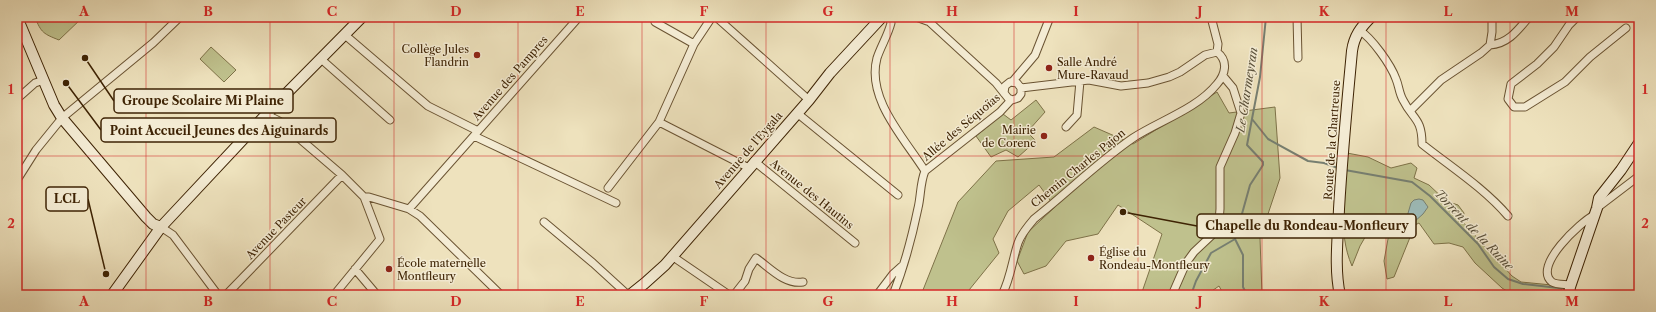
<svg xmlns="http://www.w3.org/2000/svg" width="1656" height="312" font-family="'Libre Caslon Text',serif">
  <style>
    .green { fill: #bfc18d; stroke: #7e7248 }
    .water { fill: #9dbcba; stroke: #777f71 }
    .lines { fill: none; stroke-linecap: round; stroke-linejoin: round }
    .stream { stroke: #777f71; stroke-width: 2 }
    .street-casing { stroke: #6a5332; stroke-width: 9 }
    .secondary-casing { stroke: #3e2304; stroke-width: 12 }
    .street { stroke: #f4ecd4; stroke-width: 7 }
    .secondary { stroke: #f4ecd4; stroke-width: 10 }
    .grid { fill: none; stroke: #d62828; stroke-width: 1; stroke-opacity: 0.55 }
    .poi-dot { fill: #8f2418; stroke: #f4ecd4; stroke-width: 1.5 }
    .labels { text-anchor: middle; stroke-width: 3; stroke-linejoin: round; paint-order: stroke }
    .poi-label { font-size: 11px; fill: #3e2304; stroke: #f4ecd4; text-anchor: start }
    .street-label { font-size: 11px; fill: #3e2304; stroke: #f4ecd4 }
    .water-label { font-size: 12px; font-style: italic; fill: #5a513b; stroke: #f4ecd4 }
    .leader { fill: none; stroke: #3e2304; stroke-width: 1.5 }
    .callout-dot { fill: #3e2304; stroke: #f4ecd4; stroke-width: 1.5 }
    .callout { fill: #f4ecd4; stroke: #3e2304; stroke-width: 1.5 }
    .callout-label { font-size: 12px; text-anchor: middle; font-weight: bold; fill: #3e2304 }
    .neatline { fill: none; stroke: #d62828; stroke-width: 1.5 }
    .grid-label { font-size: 13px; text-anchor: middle; font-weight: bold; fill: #d62828 }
  </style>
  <rect width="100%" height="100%" fill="#eee2bd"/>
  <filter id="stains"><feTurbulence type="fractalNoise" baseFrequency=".005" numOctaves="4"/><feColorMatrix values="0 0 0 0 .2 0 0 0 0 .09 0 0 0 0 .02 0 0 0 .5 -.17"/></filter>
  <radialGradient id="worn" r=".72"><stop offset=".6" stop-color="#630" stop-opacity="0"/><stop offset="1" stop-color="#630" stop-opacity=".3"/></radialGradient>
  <!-- green -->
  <path class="green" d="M35,17H83L59,40C44,34 41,33 35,17Z
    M211,47L236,70L224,82L200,59Z
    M1217,92L1229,113L1275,107L1280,178L1260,238L1262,295H1224L1219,286L1206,295H1141L1162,234L1118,205L1098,234L1066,241L1046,266L1024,274L1017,261L1028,232L1055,207L1039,185L1008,211L993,239L999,253L965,295H921L958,202L996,161L1054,157L1094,127L1133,144Z
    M1036,100L1045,112L1029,130V134L1036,141L1018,157L1006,150L991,157L976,136L1003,114L1011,120Z
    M1347,153L1368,157L1391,168L1411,163L1417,168L1414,178L1429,185L1446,201L1458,205L1464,213L1463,222L1512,276L1521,282L1562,286L1560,295H1513L1502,288L1475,263L1463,247L1449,243L1434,244L1419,223L1415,225L1394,277L1387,279L1384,261L1392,217L1378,215L1360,246L1352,266C1337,232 1345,190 1347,153Z"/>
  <!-- water -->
  <path class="water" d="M1419,199L1423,200L1428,207L1423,214L1414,222L1410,235H1404V227L1411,203L1414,200Z"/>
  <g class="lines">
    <!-- stream -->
    <path class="stream" d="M1252,119L1268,139L1308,161L1324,163L1338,168
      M1345,170L1412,182L1430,196L1478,244L1494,267L1508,279L1523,284L1567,289
      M1573,290L1593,295
      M1191,295L1196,281L1211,253L1235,239
      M1247,295L1243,287V255L1235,239L1250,185L1263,165V162L1247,145L1260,77L1266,17"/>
    <!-- street casing -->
    <g class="street-casing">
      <path id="street" d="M716,17L809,100
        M889,17L891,23C888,35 881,46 877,58C866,99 905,139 925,171
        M916,17L927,21
        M924,17L996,83L1008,98L1012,100L1018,98L1021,94V88L1017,83L1010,82L1005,86L1004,93
        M1211,17L1218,44L1217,52
        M1297,17L1298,58
        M1577,17L1569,25L1554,47L1537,64L1511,84L1508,99L1514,107H1525L1565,82L1590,57L1626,28
        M655,22L694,44
        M1359,30C1372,38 1391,65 1396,79C1399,86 1399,93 1403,100C1413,120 1422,118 1422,144C1451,167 1484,188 1508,216
        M345,35L428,106L478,131
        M1490,45C1508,44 1518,30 1529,17
        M321,59L390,120
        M1013,81L1035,55L1050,17
        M1021,88L1080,81L1089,80L1121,86L1148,83L1169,77L1180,72L1205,55L1217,52
        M17,99L35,83L44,80
        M1411,110L1441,80L1481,53L1490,45L1492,32V17
        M797,113L898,195
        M264,118L271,117L279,121L342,175L364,197H369L409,209L420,216L501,295
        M659,122L749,168
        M1066,127L1077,115L1080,81
        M474,136L616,203
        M754,161L855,243
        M17,180L36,150L62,118L153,43L180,17
        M608,188L659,122L694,44L712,17
        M1597,208L1639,176
        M409,209L579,17
        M544,222L593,263L628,295
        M161,227L173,235L218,295
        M672,256L729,295
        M355,269L377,295
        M1570,285C1565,284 1557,285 1552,282C1532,266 1581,222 1594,215
        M226,295L342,175
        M334,295L380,239L364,197
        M734,295L745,281L749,269L756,258C770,268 785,285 803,282
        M877,295L893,274L903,265
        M893,295C904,267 912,237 918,208C921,196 920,183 925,171L1000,112L1011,100
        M1002,295C1011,277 1012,261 1018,243C1021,234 1028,226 1034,219C1067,193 1098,162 1133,138C1159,121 1197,109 1217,84C1225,75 1229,61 1217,52
        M1172,295L1186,263L1194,252L1211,236L1216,230L1219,221L1220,209V167L1235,133L1241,113L1233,88L1223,76"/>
    </g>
    <!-- secondary casing -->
    <g class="secondary-casing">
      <path id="secondary" d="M17,17L54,105L62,118L146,217L153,224L161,227
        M112,295L161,227L278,102L362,17
        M630,295L645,283L665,265L809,100L830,73L882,17
        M1340,295C1334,268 1338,237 1339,209C1342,156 1347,104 1352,51C1354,36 1361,27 1371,17
        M1569,295L1570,287L1597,208L1599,198L1621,170L1639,143"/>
    </g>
    <!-- street -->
    <use href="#street" class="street"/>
    <!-- secondary -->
    <use href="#secondary" class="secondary"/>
  </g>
  <!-- grid -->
  <path class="grid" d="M146,17V295M270,17V295M394,17V295M518,17V295M642,17V295M766,17V295M890,17V295M1014,17V295M1138,17V295M1262,17V295M1386,17V295M1510,17V295M17,156H1639"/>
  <!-- markers -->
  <g class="poi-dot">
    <circle cx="477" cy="55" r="4"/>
    <circle cx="1049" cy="68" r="4"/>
    <circle cx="1044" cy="136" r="4"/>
    <circle cx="1091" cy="258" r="4"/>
    <circle cx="389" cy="269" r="4"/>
  </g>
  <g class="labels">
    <!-- poi labels -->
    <g class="poi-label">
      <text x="469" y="53" text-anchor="end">Collège Jules<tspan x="469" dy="13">Flandrin</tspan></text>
      <text x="1057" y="66">Salle André<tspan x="1057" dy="13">Mure-Ravaud</tspan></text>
      <text x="1036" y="134" text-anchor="end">Mairie<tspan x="1036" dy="13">de Corenc</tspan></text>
      <text x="1099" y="256">Église du<tspan x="1099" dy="13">Rondeau-Montfleury</tspan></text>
      <text x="397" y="267">École maternelle<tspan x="397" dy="13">Montfleury</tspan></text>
    </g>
    <!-- street labels -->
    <g class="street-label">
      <text transform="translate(510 78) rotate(-49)" y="4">Avenue des Pampres</text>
      <text transform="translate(961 127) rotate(-40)" y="4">Allée des Séquoïas</text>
      <text transform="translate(1332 140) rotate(-86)" y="4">Route de la Chartreuse</text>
      <text transform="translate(748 150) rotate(-49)" y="4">Avenue de l'Eygala</text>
      <text transform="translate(1078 168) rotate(-39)" y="4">Chemin Charles Pajon</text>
      <text transform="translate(812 194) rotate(39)" y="4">Avenue des Hautins</text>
      <text transform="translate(276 228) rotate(-46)" y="4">Avenue Pasteur</text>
    </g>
    <!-- water labels -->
    <g class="water-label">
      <text transform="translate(1247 90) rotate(-81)" y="4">Le Charmeyran</text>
      <text transform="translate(1474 230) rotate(46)" y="4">Torrent de la Ruine</text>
    </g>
  </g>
  <!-- callouts -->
  <path class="leader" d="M85 58L114 101M66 83L101 130M106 274L88 199M1123 212L1197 226"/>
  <g class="callout-dot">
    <circle cx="85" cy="58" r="4"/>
    <circle cx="66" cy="83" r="4"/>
    <circle cx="106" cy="274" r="4"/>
    <circle cx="1123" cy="212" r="4"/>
  </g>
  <g class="callout">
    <rect x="114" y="89" width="179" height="24" rx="4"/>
    <rect x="101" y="118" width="235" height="24" rx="4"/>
    <rect x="46" y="187" width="42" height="24" rx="4"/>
    <rect x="1197" y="214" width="219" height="24" rx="4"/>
  </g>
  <g class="callout-label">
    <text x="203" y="105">Groupe Scolaire Mi Plaine</text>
    <text x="219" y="135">Point Accueil Jeunes des Aiguinards</text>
    <text x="67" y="203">LCL</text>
    <text x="1307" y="230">Chapelle du Rondeau-Monfleury</text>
  </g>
  <!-- margin -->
  <rect width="1656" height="312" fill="none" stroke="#eee2bd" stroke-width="44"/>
  <rect x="22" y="22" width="1612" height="268" class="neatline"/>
  <g class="grid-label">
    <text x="84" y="16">A</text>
    <text x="208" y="16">B</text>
    <text x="332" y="16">C</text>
    <text x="456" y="16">D</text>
    <text x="580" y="16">E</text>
    <text x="704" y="16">F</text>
    <text x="828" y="16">G</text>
    <text x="952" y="16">H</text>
    <text x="1076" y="16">I</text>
    <text x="1200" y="16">J</text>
    <text x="1324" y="16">K</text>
    <text x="1448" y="16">L</text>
    <text x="1572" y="16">M</text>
    <text x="11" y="94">1</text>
    <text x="1645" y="94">1</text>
    <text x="11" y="228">2</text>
    <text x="1645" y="228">2</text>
    <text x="84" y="306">A</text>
    <text x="208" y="306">B</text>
    <text x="332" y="306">C</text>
    <text x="456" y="306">D</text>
    <text x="580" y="306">E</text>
    <text x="704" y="306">F</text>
    <text x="828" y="306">G</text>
    <text x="952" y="306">H</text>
    <text x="1076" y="306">I</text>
    <text x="1200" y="306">J</text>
    <text x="1324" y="306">K</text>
    <text x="1448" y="306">L</text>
    <text x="1572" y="306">M</text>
  </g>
  <rect width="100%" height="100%" filter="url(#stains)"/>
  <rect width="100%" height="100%" fill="url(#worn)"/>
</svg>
